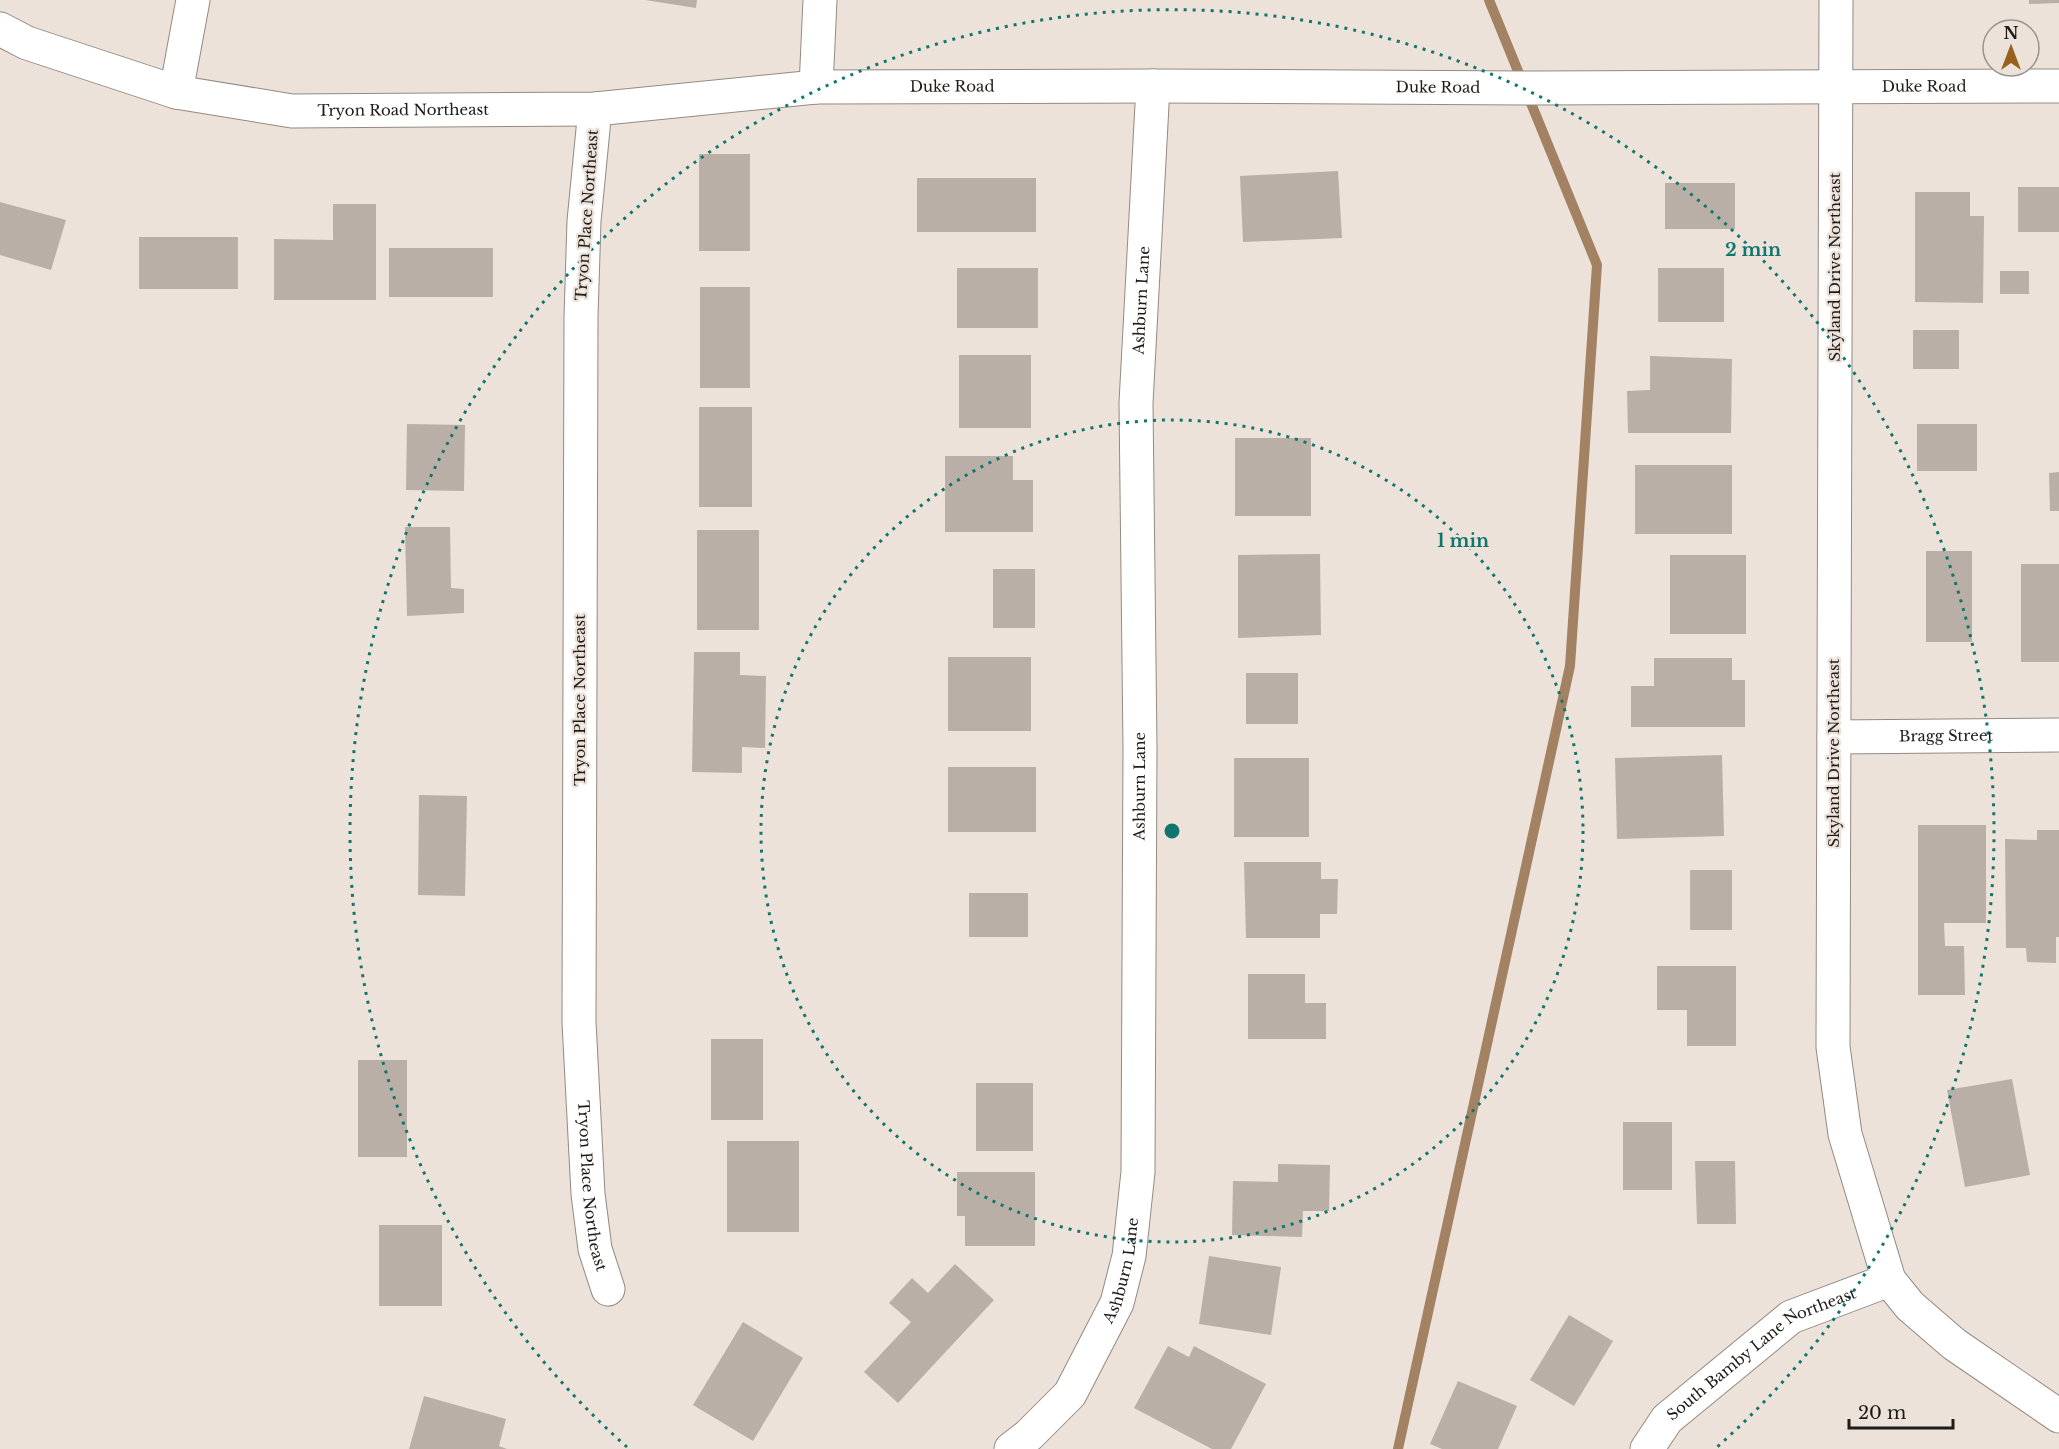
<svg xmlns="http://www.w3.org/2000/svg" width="2059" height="1449" font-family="'Libre Baskerville',serif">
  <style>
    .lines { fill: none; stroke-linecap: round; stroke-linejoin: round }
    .stream { stroke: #a28262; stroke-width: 10 }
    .building { fill: #b9afa6 }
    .minor-casing { stroke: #938a82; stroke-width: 35 }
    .minor { stroke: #fff; stroke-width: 33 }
    .ring { fill: none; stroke: #0f766e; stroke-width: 3; stroke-dasharray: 3 6 }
    .labels { text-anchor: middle; stroke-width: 4.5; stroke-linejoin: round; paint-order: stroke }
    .street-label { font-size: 15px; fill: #1f1b18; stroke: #ece2d9 }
    .centre { fill: #0f766e; stroke: #ece2d9; stroke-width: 3 }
    .ring-label { font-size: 18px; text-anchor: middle; font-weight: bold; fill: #0f766e; stroke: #ece2d9; stroke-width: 4.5; stroke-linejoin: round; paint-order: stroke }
  </style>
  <rect width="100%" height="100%" fill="#ece2d9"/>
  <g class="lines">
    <!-- stream -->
    <path class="stream" d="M1398,1449L1570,666L1597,265L1489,0"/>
  </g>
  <!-- building -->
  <path class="building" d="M645,0H697L696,8Z
    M2029,0H2059V3L2029,4Z
    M699,154H750V251H699Z
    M1338,171L1342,238L1243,242L1240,176Z
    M917,178H1036V232H917Z
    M1665,183H1735V229H1665Z
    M2018,187H2059V232H2018Z
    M1915,192H1970V216H1984L1983,303L1915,302Z
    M0,202L66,220L51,270L0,255Z
    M333,204H376V300H274V239L333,240Z
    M139,237H238V289H139Z
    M389,248H493V297H389Z
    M957,268H1038V328H957Z
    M1658,268H1724V322H1658Z
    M2000,271H2029V294H2000Z
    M700,287H750V388H700Z
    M1913,330H1959V369H1913Z
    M959,355H1031V428H959Z
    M1650,356L1732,359L1731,433H1628L1627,391L1650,390Z
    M699,407H752V507H699Z
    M407,424L465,425L464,491L406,490Z
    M1917,424H1977V471H1917Z
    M1235,438H1311V516H1235Z
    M945,456H1013V480H1033V532H945Z
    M1635,465H1732V534H1635Z
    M2059,472V511H2050L2049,473Z
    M405,527H450L451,588L464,589V613L407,616Z
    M697,530H759V630H697Z
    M1926,551H1972V642H1926Z
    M1320,554L1321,635L1238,638V555Z
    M1670,555H1746V634H1670Z
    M2021,564H2059V662H2021Z
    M993,569H1035V628H993Z
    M694,652H740V675L766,676L765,748L742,747V773L692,772Z
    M948,657H1031V731H948Z
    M1654,658H1732V680H1745V727H1631V686H1654Z
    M1246,673H1298V724H1246Z
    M1722,755L1724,836L1617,839L1615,758Z
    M1234,758H1309V837H1234Z
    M948,767H1036V832H948Z
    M419,795L467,796L465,896L418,895Z
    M1918,825H1986V923H1944L1945,946H1964L1965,995H1918Z
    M2037,830H2059V937H2056V963L2027,962L2026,948H2006L2005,839L2037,840Z
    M1244,862H1321V879H1338L1337,914H1320V938H1246Z
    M1690,870H1732V930H1690Z
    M969,893H1028V937H969Z
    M1657,966H1736V1046H1687V1010H1657Z
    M1248,974H1305V1003H1326V1039H1248Z
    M711,1039H763V1120H711Z
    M358,1060H407V1157H358Z
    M2012,1079L2030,1175L1965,1187L1947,1090Z
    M976,1083H1033V1151H976Z
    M1623,1122H1672V1190H1623Z
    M727,1141H799V1232H727Z
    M1695,1161H1735L1736,1224H1697Z
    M1278,1164L1330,1165L1329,1211H1303L1302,1237L1232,1235L1233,1181L1278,1182Z
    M957,1172H1035V1246H965V1216H957Z
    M379,1225H442V1306H379Z
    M1209,1256L1281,1267L1271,1335L1199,1324Z
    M955,1264L994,1300L898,1403L864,1372L911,1322L889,1303L912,1278L928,1293Z
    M1569,1315L1613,1341L1574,1406L1530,1380Z
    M743,1322L803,1358L753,1441L693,1405Z
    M1168,1346L1189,1357L1194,1346L1266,1384L1231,1449H1212L1134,1408Z
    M1458,1381L1517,1406L1498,1449H1442L1430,1444Z
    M424,1396L506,1419L499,1446L507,1449H409Z"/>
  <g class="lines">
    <!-- minor casing -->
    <g class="minor-casing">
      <g id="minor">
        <path d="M1836,0L1833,1047L1845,1134L1889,1280L1910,1306L1954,1344L2059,1416"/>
        <path id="s1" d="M0,29L27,43L176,92L292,111L595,109L816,87L1153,86L1534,88L2059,86"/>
        <path d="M816,87L820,0"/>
        <path d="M176,92L193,0"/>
        <path id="s2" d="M595,109L584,221L581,317L579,1022L588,1194L595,1249L608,1289"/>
        <path id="s3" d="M1834,737L2059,735"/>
        <path id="s4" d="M1011,1449L1029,1435L1070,1394L1117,1303L1129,1256L1138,1172L1140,748L1136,403L1153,86"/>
        <path id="s5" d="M1647,1449L1667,1419L1791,1317L1889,1280"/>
      </g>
    </g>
    <!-- minor -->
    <use href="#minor" class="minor"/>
  </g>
  <!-- distance rings -->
  <g class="ring">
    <circle cx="1172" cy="831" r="411"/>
    <path d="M627 1447A822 822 0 1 1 1717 1447"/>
  </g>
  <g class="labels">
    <!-- street labels -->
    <g class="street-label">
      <text dy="5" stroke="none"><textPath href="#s1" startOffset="966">Duke Road</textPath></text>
      <text dy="5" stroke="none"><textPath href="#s1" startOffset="1452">Duke Road</textPath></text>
      <text dy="5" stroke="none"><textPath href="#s1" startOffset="1938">Duke Road</textPath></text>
      <text dy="5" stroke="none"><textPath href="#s1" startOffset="416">Tryon Road Northeast</textPath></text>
      <text transform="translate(587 215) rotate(-86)" y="5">Tryon Place Northeast</text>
      <text transform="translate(1835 267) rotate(-90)" y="5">Skyland Drive Northeast</text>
      <text dy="5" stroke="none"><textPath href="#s4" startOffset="1188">Ashburn Lane</textPath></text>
      <text transform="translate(580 700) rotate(-90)" y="5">Tryon Place Northeast</text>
      <text dy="5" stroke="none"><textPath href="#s3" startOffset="112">Bragg Street</textPath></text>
      <text transform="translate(1834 753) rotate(-90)" y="5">Skyland Drive Northeast</text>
      <text dy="5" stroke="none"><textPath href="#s4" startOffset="702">Ashburn Lane</textPath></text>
      <text dy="5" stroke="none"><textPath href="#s2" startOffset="1078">Tryon Place Northeast</textPath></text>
      <text dy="5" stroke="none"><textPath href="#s4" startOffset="216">Ashburn Lane</textPath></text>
      <text dy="5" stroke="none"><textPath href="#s5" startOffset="152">South Bamby Lane Northeast</textPath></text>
    </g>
  </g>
  <circle cx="1172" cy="831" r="9" class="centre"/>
  <g class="ring-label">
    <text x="1753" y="256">2 min</text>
    <text x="1463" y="547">1 min</text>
  </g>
  <!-- north arrow -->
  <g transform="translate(2011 48)"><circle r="28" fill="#ece2d9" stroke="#9a928c" stroke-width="1.5"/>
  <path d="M0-4.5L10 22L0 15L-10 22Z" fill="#99611d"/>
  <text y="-9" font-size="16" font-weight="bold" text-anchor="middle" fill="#1f1b18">N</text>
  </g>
  <!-- scale -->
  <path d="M1849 1419v9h104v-9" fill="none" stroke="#1f1b18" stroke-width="3"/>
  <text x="1858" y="1419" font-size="18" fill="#1f1b18" stroke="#ece2d9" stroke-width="4.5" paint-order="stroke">20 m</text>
</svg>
